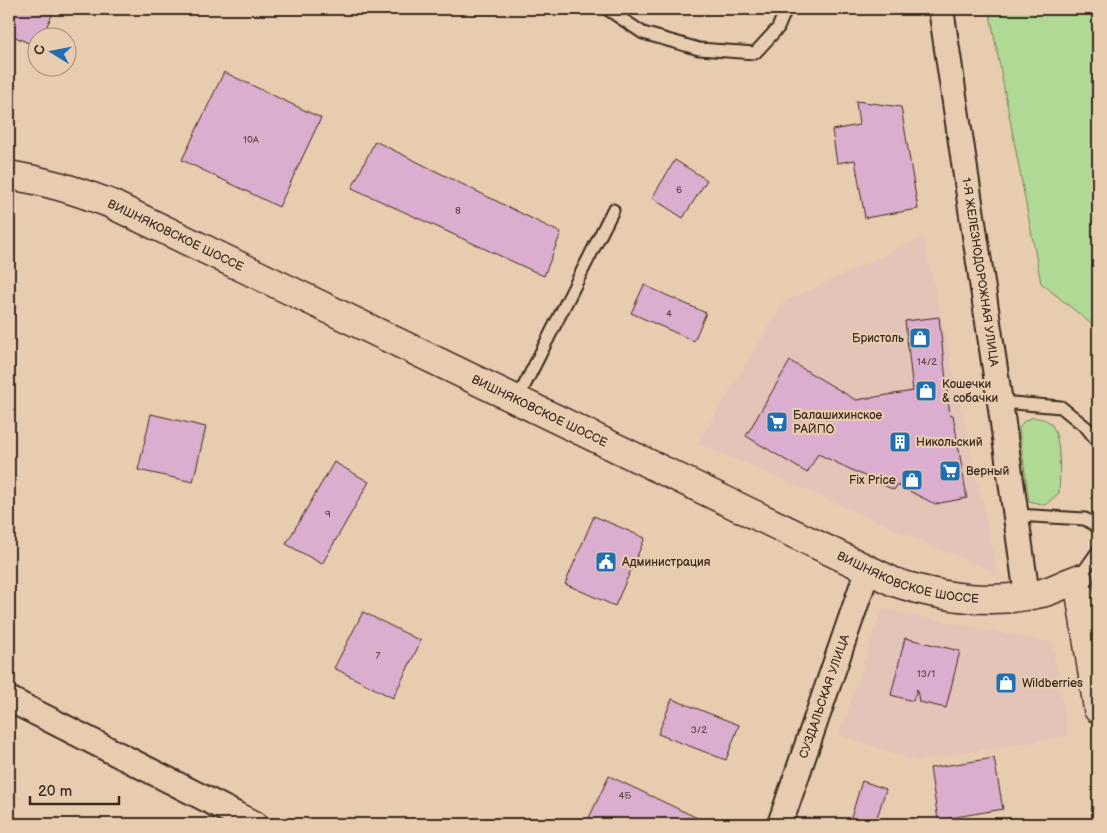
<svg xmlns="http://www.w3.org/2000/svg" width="1107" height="833" font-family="'Balsamiq Sans',sans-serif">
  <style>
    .built { fill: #e4c3b8 }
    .green { fill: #b0d996; stroke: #76825a }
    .building { fill: #dbadce; stroke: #3b2a1e }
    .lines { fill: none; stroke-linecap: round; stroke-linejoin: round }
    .lane-casing { stroke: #3b2a1e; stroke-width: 15 }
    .street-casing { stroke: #3b2a1e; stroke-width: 28 }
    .secondary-casing { stroke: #3b2a1e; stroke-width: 31 }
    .lane { stroke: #e8ccaf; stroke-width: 11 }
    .street { stroke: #e8ccaf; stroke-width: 24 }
    .secondary { stroke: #e8ccaf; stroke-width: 28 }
    .labels { text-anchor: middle; stroke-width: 4.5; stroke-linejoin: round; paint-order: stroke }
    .number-label { font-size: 10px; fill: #634b4a }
    .street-label { font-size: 12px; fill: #3b2a1e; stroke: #e8ccaf }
    .poi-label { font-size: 12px; fill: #3b2a1e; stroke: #e8ccaf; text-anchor: start }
  </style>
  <rect width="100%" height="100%" fill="#e8ccaf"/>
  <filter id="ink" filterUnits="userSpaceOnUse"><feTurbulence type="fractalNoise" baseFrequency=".02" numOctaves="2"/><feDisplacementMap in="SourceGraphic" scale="10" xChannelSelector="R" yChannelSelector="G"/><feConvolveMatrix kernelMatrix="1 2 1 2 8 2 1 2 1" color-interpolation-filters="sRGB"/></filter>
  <g filter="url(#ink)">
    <!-- built -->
    <path class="built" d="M923,237L998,574L698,443L784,302Z
      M882,609L1052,643L1068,736L917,761L840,735Z"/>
    <!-- green -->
    <path class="green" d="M989,9H1098V326H1094L1041,283Z
      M1033,417C1037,418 1044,419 1048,421C1062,430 1060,477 1059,493L1045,505L1029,501L1019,429L1023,422Z"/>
    <!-- building -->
    <path class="building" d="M9,9H55L41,38H38L37,47L9,34Z
      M224,72L321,118L279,207L182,160Z
      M856,101L901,107L918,209L865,218L855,160L837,163L832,130L859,125Z
      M375,141L561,233L544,276L352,188Z
      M675,160L707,180L683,218L652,198Z
      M644,285L706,313L694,341L631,313Z
      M939,317L950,416L953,415L967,498L935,504L897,485L894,490L818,454L807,473L746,436L790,361L856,400L913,391L905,321Z
      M151,414L206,427L193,482L138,470Z
      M334,462L369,482L322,564L286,544Z
      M594,516L645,538L615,606L565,584Z
      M363,612L421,641L393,698L334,668Z
      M905,638L960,651L946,708L919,702L917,689L913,701L891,695Z
      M672,699L739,725L726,760L658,734Z
      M994,758L1003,809L938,820L930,768Z
      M609,776L710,824H586Z
      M862,781L886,789L875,824H849Z"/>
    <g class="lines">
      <!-- lane casing -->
      <g class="lane-casing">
        <path id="lane" d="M607,9L643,33L699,49L755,53L778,28L786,9
          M517,400L613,210
          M1000,402L1061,407L1087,428L1098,442
          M1016,515L1085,519L1098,527
          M1078,579L1098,551"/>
      </g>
      <!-- street casing -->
      <g class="street-casing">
        <g id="street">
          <path id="s1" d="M941,9L1001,409L1027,596"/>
          <path d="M9,699L255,824"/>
          <path id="s2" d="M780,824L868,569"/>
        </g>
      </g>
      <!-- secondary casing -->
      <g class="secondary-casing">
        <g id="secondary">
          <path id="s3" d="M9,175C46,181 74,190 109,203L894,582C942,598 992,605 1042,593C1054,590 1066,583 1078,579L1098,709"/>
        </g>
      </g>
      <!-- lane -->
      <use href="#lane" class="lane"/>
      <!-- street -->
      <use href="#street" class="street"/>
      <!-- secondary -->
      <use href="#secondary" class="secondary"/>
    </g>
  </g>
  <!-- icons -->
  <defs>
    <g id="shop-square" transform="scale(1.125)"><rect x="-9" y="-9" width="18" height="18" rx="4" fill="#1f6fb2" stroke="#e8ccaf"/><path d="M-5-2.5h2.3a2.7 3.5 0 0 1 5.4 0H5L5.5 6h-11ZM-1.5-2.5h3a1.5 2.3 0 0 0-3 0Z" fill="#fff"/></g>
    <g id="supermarket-square" transform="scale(1.125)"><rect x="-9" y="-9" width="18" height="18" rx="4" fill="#1f6fb2" stroke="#e8ccaf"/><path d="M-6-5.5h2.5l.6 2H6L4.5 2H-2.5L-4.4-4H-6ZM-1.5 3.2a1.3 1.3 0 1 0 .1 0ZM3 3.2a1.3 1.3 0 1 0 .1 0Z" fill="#fff"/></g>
    <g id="building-square" transform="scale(1.125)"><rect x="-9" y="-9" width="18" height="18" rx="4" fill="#1f6fb2" stroke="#e8ccaf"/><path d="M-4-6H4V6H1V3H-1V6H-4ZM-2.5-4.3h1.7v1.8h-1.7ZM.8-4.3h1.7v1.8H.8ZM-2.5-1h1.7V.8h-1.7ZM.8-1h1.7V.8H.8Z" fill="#fff"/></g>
    <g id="civic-square" transform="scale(1.125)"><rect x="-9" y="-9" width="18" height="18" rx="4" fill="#1f6fb2" stroke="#e8ccaf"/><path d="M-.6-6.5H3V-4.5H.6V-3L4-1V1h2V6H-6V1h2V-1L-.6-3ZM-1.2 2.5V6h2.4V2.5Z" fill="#fff"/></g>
  </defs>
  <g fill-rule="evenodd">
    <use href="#shop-square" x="920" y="338"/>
    <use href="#shop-square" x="926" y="391"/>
    <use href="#supermarket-square" x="777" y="422"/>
    <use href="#building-square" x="900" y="442"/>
    <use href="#supermarket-square" x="950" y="471"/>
    <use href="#shop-square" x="912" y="480"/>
    <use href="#civic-square" x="606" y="562"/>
    <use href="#shop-square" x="1006" y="683"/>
  </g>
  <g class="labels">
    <!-- number labels -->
    <g class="number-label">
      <text x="251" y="143">10А</text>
      <text x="679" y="193">6</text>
      <text x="458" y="214">8</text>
      <text x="669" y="317">4</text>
      <text x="927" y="365">14/2</text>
      <text x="328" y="517">9</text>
      <text x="378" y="659">7</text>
      <text x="926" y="677">13/1</text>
      <text x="699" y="733">3/2</text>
      <text x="625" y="799">4Б</text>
    </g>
    <!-- street labels -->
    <g class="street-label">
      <text dy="4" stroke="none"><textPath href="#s3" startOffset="178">ВИШНЯКОВСКОЕ ШОССЕ</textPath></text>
      <text dy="4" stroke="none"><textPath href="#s1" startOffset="266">1-Я ЖЕЛЕЗНОДОРОЖНАЯ УЛИЦА</textPath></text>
      <text dy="4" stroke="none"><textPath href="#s3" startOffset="582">ВИШНЯКОВСКОЕ ШОССЕ</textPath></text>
      <text dy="4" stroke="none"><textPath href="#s3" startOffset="988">ВИШНЯКОВСКОЕ ШОССЕ</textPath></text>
      <text dy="4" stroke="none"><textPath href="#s2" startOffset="135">СУЗДАЛЬСКАЯ УЛИЦА</textPath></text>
    </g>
    <!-- poi labels -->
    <g class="poi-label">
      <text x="904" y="342" text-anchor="end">Бристоль</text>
      <text x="942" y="388">Кошечки<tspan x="942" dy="14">&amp; собачки</tspan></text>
      <text x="793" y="419">Балашихинское<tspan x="793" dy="14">РАЙПО</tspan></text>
      <text x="916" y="446">Никольский</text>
      <text x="966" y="475">Верный</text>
      <text x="896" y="484" text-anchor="end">Fix Price</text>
      <text x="622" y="566">Администрация</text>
      <text x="1022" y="687">Wildberries</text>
    </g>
  </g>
  <!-- margin -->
  <rect width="1107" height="833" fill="none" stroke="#e8ccaf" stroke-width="30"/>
  <rect x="15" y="15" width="1077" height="803" fill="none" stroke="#3b2a1e" stroke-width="2" filter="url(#ink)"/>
  <!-- north arrow -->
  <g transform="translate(52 52) rotate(280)"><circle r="24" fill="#e8ccaf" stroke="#a38b75"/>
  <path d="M0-4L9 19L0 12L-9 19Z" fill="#1f6fb2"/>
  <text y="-8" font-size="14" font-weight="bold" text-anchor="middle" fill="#3b2a1e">С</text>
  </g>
  <!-- scale -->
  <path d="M30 796v8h89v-8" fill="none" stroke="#3b2a1e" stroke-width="2.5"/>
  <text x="38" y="796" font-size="15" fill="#3b2a1e" stroke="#e8ccaf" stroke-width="4" paint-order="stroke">20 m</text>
</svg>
